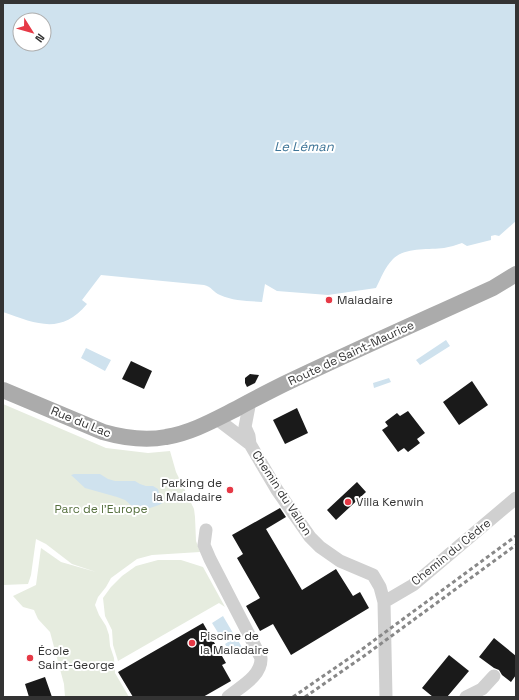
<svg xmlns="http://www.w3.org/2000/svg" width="519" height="700" font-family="'Space Grotesk',sans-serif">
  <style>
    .green { fill: #e6ecdf }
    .water { fill: #cfe2ee; fill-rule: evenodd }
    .building { fill: #1a1a1a }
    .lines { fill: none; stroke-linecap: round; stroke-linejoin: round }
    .minor { stroke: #d0d0d0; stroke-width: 13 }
    .major { stroke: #ababab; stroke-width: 16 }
    .rail { stroke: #888; stroke-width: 3; stroke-dasharray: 4 3; stroke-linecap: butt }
    .poi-dot { fill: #e63946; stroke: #fff; stroke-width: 1.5 }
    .labels { text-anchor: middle; stroke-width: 4; stroke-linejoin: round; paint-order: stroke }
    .poi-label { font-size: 12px; fill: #333; stroke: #fff; text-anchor: start }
    .street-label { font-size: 12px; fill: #333; stroke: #fff }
    .park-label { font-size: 12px; fill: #56703f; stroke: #fff }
    .water-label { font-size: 13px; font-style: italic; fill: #3f7597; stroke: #fff }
  </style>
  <rect width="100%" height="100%" fill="#fff"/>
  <!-- green -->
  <path class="green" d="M3,404L106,448L148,453L170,451L176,472L194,509L195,517L196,541L200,552L152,555L137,559L111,578L106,587L98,597L95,605L99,615L106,626L109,635L110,646L114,658L115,673L129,697H65L64,684L50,632L38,619L34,610L23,607L13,596L36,585L41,548L61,562L96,572L72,564L46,544L36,539L31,575L28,584L3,585Z
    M158,560H181L203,567L225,607L219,603L118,661L113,645L112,630L105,616L103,598L111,587L122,576L136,566Z"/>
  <!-- water -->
  <path class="water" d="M3,3H516V221L499,236L495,235L491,236V240L467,246L462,243C456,245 450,247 444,248C428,250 405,247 393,259C385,267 381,278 376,288L328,295L277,291L265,284L262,302C248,301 233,301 220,295C214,293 211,286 204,285L101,275L82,300L87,304C61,335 37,324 3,312ZM20,20H44V44H20Z
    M446,340L450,346L420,365L416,360Z
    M86,348L111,360L105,371L81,358Z
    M389,378L391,382L374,388L373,383Z
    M74,474H100L108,479L115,481H135L140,484L146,486H153L158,489L159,493L163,497L164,502L159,505L141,511L133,507L125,500L117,497L85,488L71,475Z
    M223,616L233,633L222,639L212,623Z
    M236,637L243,649L231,655L225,644Z"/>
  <!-- building -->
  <path class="building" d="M131,361L152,371L144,389L122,379Z
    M250,374L259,375L255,383L247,387L245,383V378Z
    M472,381L488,405L459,425L443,402Z
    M297,408L308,433L285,444L273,420Z
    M408,411L425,433L417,439L420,443L408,452L404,448L398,452L382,430L388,426L385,422L397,413L400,416Z
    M357,482L366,492L336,520L327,510Z
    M280,508L286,517L266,529L302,590L336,569L353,596L360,592L369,608L291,655L273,624L260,631L246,606L260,598L237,558L243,554L232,535Z
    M203,623L226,663L222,665L231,681L203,697H133L118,672Z
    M494,638L516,656V675L511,682L502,675L499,670L494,668L479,657Z
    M449,655L469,671L447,697H433L422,688Z
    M45,677L52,697H29L25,684Z"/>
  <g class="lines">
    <!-- minor -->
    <path class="minor" d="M250,401L245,427L249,436L250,444
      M217,419L250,444L277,490L310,537L320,547L340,561L373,575L380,587L384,602L386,697
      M206,530L204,545L210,559L261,658C262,676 240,687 228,697
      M384,602L413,585L516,498
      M466,697L482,689L494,676"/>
    <!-- major -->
    <path class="major" d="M3,390L103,432C124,438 145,441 166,437C191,433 214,420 236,409C252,400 268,392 284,384C353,351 423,320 493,288L516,274"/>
    <!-- rail -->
    <path class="rail" d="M293,697L361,650L516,536
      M305,697L364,656L516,545"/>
  </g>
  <!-- markers -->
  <g class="poi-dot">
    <circle cx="329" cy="300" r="4"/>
    <circle cx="230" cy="490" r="4"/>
    <circle cx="348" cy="502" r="4"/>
    <circle cx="192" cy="643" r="4"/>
    <circle cx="30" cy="658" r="4"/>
  </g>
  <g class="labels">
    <!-- poi labels -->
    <g class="poi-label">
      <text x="337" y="304">Maladaire</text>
      <text x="222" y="487" text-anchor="end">Parking de<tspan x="222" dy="14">la Maladaire</tspan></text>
      <text x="356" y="506">Villa Kenwin</text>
      <text x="200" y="640">Piscine de<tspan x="200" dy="14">la Maladaire</tspan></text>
      <text x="38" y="655">École<tspan x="38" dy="14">Saint-George</tspan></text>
    </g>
    <!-- street labels -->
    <g class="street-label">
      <text transform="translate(351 353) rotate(-25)" y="4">Route de Saint-Maurice</text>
      <text transform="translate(81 422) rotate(22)" y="4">Rue du Lac</text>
      <text transform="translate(282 493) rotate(57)" y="4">Chemin du Vallon</text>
      <text transform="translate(451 552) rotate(-39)" y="4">Chemin du Cèdre</text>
    </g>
    <!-- park labels -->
    <g class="park-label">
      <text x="101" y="513">Parc de l'Europe</text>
    </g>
    <!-- water labels -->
    <g class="water-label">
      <text x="304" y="151">Le Léman</text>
    </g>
  </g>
  <!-- border -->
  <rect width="519" height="700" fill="none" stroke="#333333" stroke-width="8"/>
  <!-- north arrow -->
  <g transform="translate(32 32) rotate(127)"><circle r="19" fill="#ffffff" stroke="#adadad"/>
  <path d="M0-3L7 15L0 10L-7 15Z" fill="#e63946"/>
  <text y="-6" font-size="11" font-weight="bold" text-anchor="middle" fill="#333333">N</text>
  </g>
</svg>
